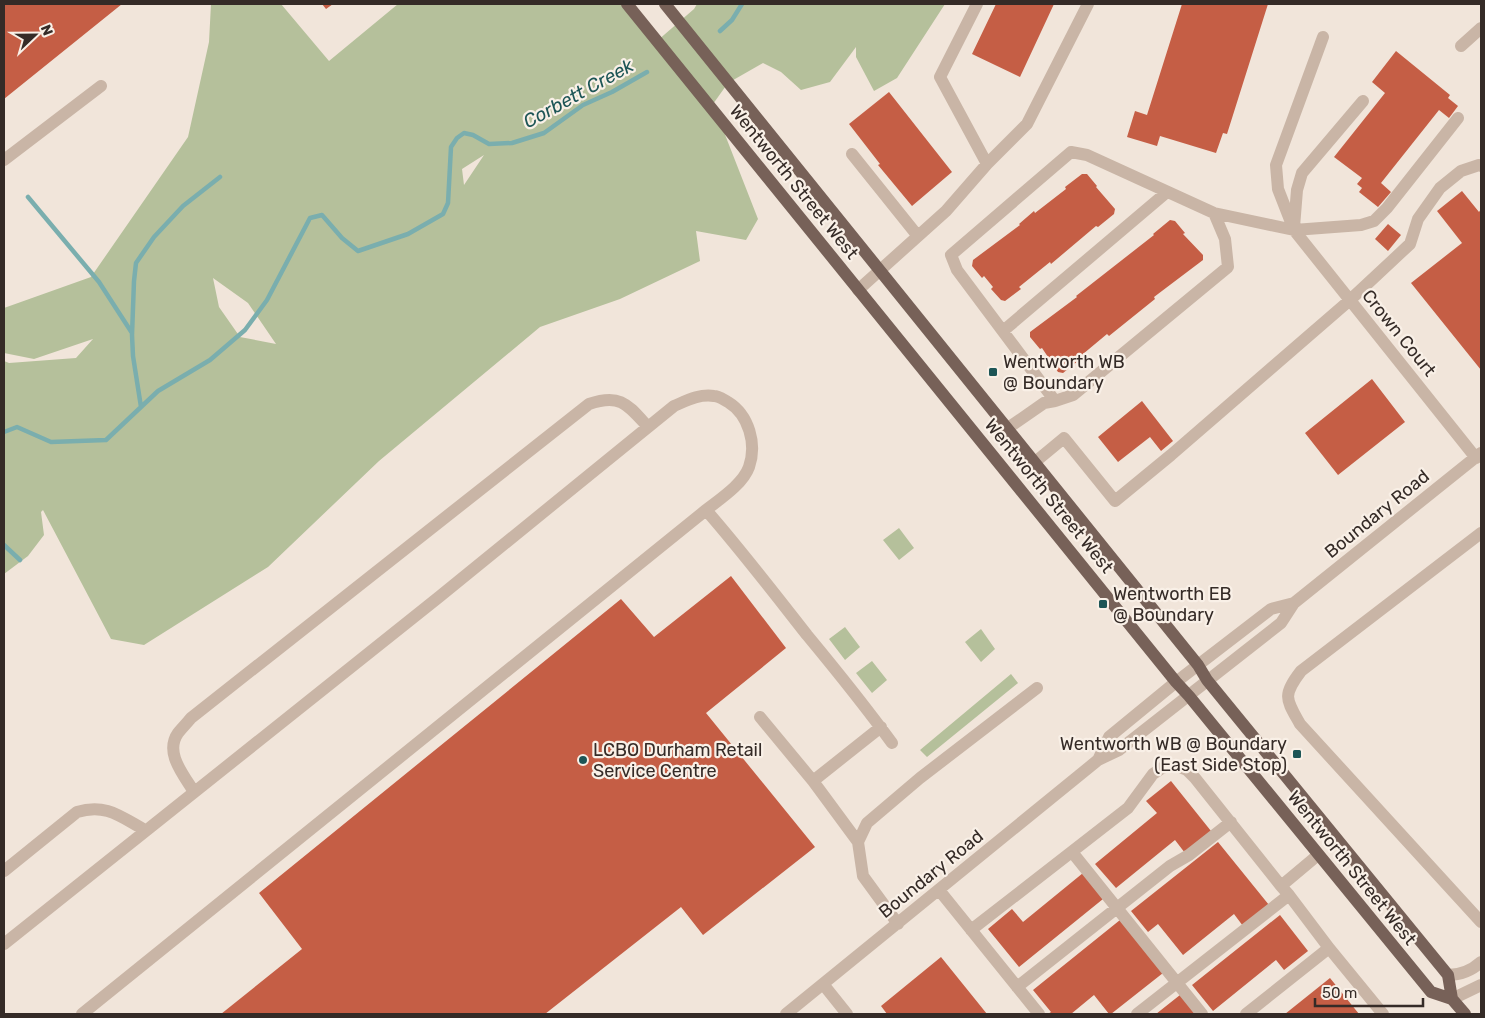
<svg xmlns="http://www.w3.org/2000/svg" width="1485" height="1018" font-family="Rubik,sans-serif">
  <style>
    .green { fill: #b5c09b; fill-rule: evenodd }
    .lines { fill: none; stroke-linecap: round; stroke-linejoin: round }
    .stream { stroke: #7aaeae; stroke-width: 4.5 }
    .building { fill: #c55e45 }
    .minor { stroke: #c9b5a6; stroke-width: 12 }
    .major { stroke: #776158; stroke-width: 12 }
    .poi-dot { fill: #1d5556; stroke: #f9f0e7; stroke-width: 2 }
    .labels { text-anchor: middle; stroke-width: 4.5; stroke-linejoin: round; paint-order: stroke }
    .street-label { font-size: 18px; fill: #352b27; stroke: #f9f0e7 }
    .poi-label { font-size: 18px; fill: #352b27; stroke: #f9f0e7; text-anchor: start }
    .water-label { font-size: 19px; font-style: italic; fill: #1d5556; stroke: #f9f0e7 }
  </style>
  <rect width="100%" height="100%" fill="#f1e5da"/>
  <!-- green -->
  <path class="green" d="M211,4H281L329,61L398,4H627L657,41L694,9L697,4H945L897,78L874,91L856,57V47L830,82L801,90L781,72L763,63L728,83L713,104L758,219L746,240L696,231L700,261L620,299L540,327L379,461L268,567L144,645L111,639L43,510L41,512L44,535L28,556L4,574V361L9,363L76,358L93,339L34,359L4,353V308L91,277L188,137L209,42ZM484,155L464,185L462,169ZM213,278L248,303L276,344L240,337L219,307Z
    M899,528L914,548L899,560L883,540Z
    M845,627L860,647L845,660L829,639Z
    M981,629L995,649L981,662L965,642Z
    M872,661L887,680L872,693L856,673Z
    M1011,674L1018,683L927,757L920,750Z"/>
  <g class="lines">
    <!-- stream -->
    <path class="stream" d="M720,31L732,20L742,4
      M28,197L99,282L132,333
      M141,407L133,356L132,335L134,281L136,263L154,237L183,206L220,177
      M4,432L17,427L51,442L106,440L158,391L210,360L245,330L267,300L310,218L322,215L342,238L358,251L408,234L443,214L448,203L451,147L457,138L464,133L473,135L489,144L512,143L544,133L583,105L612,92L647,72
      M4,545L20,560"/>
  </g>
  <!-- building -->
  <path class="building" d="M4,4H122L4,99Z
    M322,4H333L326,9Z
    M996,4H1054L1020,77L972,54Z
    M1182,4H1268L1227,134L1223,133L1216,153L1160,136L1157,146L1127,137L1135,111L1147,115Z
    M1396,51L1450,95L1448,98L1458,106L1449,118L1439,110L1381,183L1391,192L1378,207L1359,192L1362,188L1357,184L1362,178L1334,157L1385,93L1372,82Z
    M889,92L952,172L912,206L878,165L880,164L849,124Z
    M1082,174H1087L1097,186L1096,187L1115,209L1114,214L1098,227L1096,226L1051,264L1050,262L1019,287L1021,289L1005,301L1001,300L991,289L993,287L984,276L982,278L972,266L973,260L1020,225L1019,224L1034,211L1035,213L1066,189L1065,187Z
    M1462,191L1479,212L1481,209V370L1411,283L1462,243L1437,211Z
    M1170,220L1175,221L1185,233L1183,234L1203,255V260L1154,297L1155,299L1109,336L1107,334L1077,359L1078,361L1063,373L1058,372L1042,348L1040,349L1030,337V332L1077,297L1076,296L1154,235L1153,234Z
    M1388,224L1401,235L1388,251L1375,239Z
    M1372,379L1405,422L1338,475L1305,433Z
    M1142,401L1173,441L1161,451L1150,437L1118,462L1098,437Z
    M731,576L786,648L706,713L815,847L703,935L681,907L545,1014H221L302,949L259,893L621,599L654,637Z
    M1171,781L1211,831L1185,853L1175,840L1116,888L1095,864L1157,813L1146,801Z
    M1218,842L1269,905L1243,926L1234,914L1183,955L1158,924L1148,932L1131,911Z
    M1083,873L1103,899L1019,967L988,929L1012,909L1023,922Z
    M1280,915L1308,951L1284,970L1276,960L1213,1011L1192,985Z
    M1120,920L1163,973L1111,1014H1109L1094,995L1071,1014H1048L1051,1012L1033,990Z
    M941,957L987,1014H887L881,1006Z
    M1330,978L1359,1014H1285Z
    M1180,995L1196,1014H1156Z"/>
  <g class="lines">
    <!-- minor -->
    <path class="minor" d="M977,4L940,77L987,164
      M1323,37L1276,165L1278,189L1294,230L1476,458
      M1461,46L1481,28
      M852,154L917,235
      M4,160L101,86
      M1214,213L1225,239L1228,267L1073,395L1055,401L957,270L951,255L1071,152L1087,155L1214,213L1294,230L1361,225L1374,221L1387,208L1458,118
      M1294,227L1297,190L1302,173L1363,101
      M858,290L946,211L987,164L1027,124L1088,4
      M1003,331L1167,192
      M1008,428L1044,403L1055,401
      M1035,462L1064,438L1115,501L1171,455L1350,300L1410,244L1418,219L1440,188L1461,171L1479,165L1481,166
      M1481,533L1301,671C1282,696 1286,699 1300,724L1481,922
      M760,717L813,781
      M1098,760L1109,737L1176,682L1271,609L1294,603
      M194,792C184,775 164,753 178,733C182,728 187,723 191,718L589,404C621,393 628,405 648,427
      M858,842L813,781L881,727
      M1072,852L1202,1014
      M4,871L77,812C106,803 121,817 145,830
      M939,890L1039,1014
      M1289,895L1329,948L1383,1014
      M898,924L863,876L858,842L867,823L920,778L1037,688
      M971,930L1128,808L1153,774L1162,768L1169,766H1177L1187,770L1195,778L1281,886
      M4,944L439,597L674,406C688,400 699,394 714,396C719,396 724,400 728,402C749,415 757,444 749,467C743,484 720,499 706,510
      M1448,975C1461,975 1471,971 1481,962
      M823,984L847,1014
      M1017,987L1170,866L1189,855L1231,822
      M1452,999L1481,985
      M82,1014L706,510C741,550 774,593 807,635C836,670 865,706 892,743
      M786,1014L1098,760L1119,750L1281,623L1294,603L1481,453
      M1137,1014L1289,895L1281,886L1318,855
      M1246,1014L1329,948"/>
    <!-- major -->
    <path class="major" d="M627,4L1176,682L1189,696L1431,992L1452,999
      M665,4L1198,665L1207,680L1448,975L1452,999L1465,1014"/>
  </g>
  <!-- markers -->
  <g class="poi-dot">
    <rect x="988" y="367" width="10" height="10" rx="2.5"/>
    <rect x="1098" y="599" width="10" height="10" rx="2.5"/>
    <rect x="1292" y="749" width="10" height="10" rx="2.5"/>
    <circle cx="583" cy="760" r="5"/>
  </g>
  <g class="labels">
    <!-- street labels -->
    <g class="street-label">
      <text transform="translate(794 182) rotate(51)" y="6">Wentworth Street West</text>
      <text transform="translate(1399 333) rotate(51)" y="6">Crown Court</text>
      <text transform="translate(1049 496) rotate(51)" y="6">Wentworth Street West</text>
      <text transform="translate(1377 514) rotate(-39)" y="6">Boundary Road</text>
      <text transform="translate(1352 868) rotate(51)" y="6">Wentworth Street West</text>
      <text transform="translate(931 874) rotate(-39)" y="6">Boundary Road</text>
    </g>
    <!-- poi labels -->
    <g class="poi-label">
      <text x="1003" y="368">Wentworth WB<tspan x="1003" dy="21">@ Boundary</tspan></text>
      <text x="1113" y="600">Wentworth EB<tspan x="1113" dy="21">@ Boundary</tspan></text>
      <text x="1287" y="750" text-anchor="end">Wentworth WB @ Boundary<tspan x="1287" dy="21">(East Side Stop)</tspan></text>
      <text x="593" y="756">LCBO Durham Retail<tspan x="593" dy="21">Service Centre</tspan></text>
    </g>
    <!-- water labels -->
    <g class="water-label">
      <text transform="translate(578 93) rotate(-29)" y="7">Corbett Creek</text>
    </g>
  </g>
  <!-- border -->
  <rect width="1485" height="1018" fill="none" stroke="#352b27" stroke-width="10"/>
  <!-- north arrow -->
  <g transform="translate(35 35) rotate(68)" stroke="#f9f0e7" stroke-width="4" paint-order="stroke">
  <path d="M0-4L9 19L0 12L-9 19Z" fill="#352b27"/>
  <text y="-8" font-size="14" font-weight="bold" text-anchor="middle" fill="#352b27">N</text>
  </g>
  <!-- scale -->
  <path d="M1315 998v8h108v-8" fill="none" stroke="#352b27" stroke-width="2.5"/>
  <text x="1322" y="998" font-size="15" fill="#352b27" stroke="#f9f0e7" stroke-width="4" paint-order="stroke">50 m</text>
</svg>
